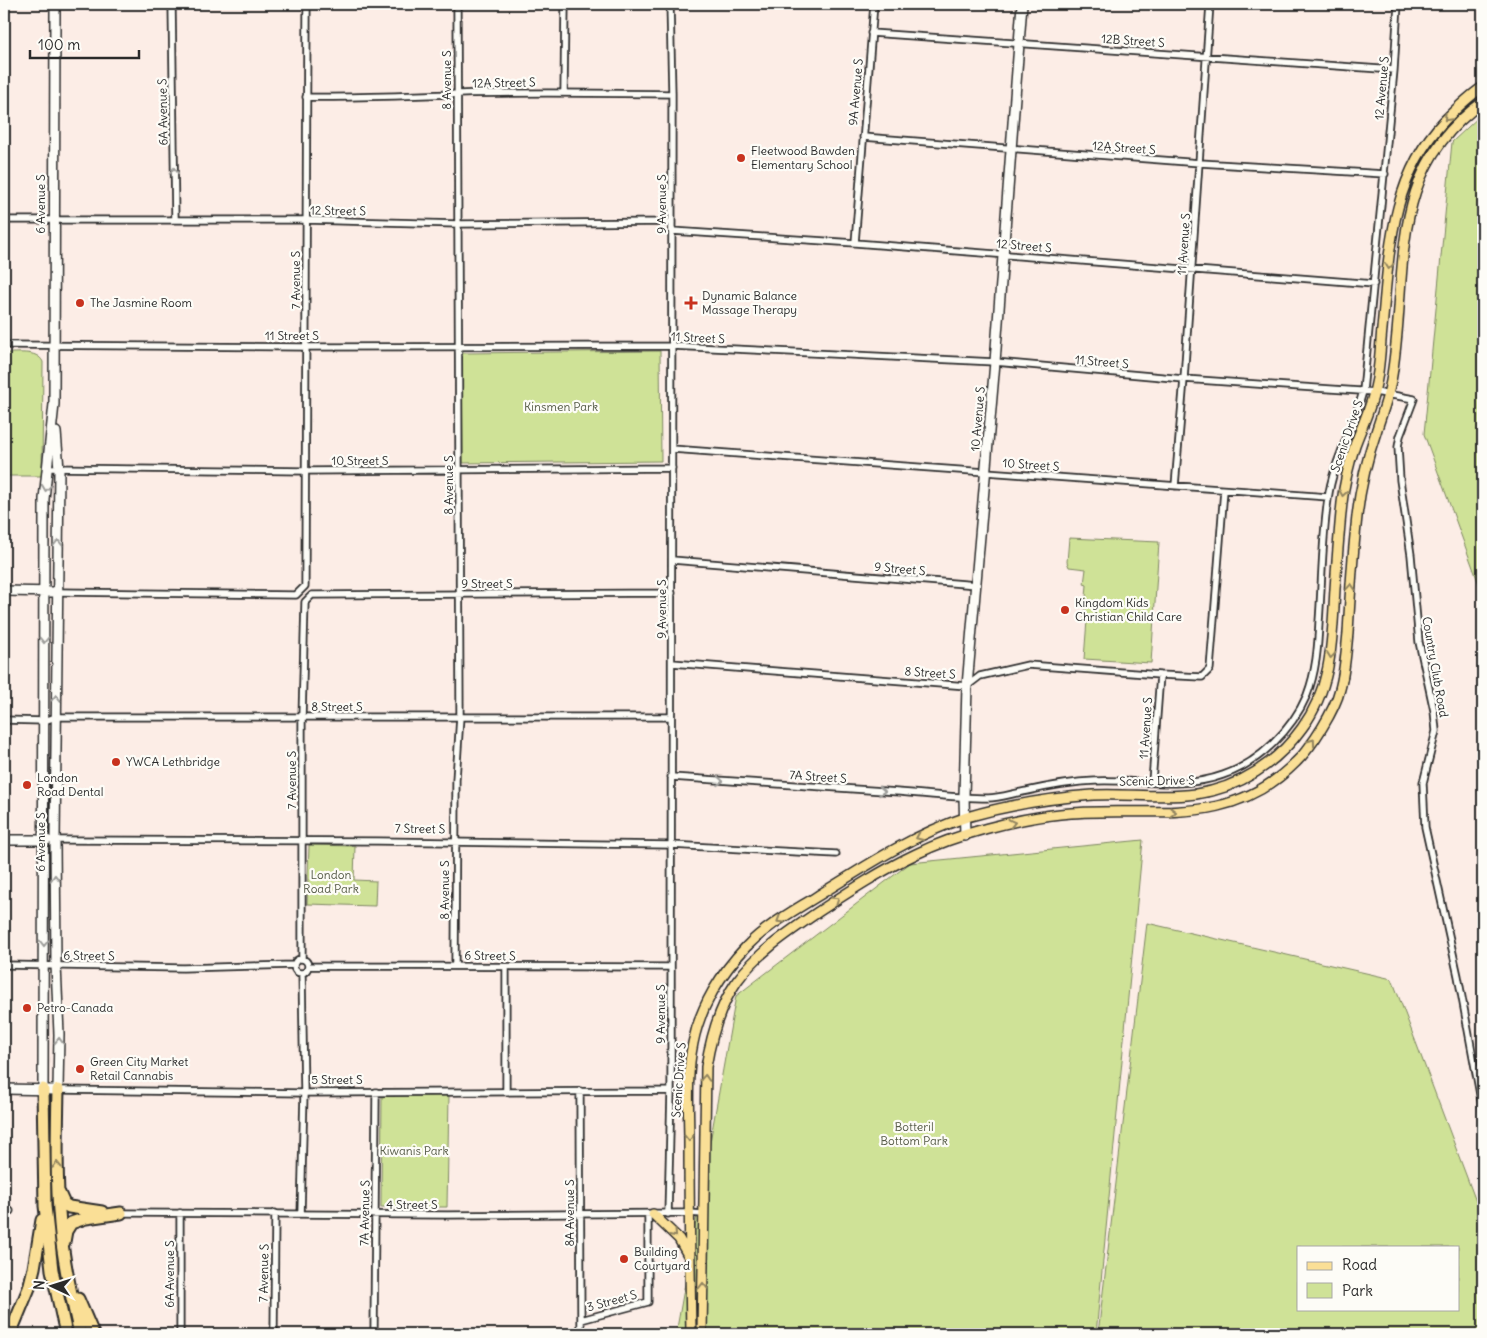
<svg xmlns="http://www.w3.org/2000/svg" width="1487" height="1338" font-family="Delius,sans-serif">
  <style>
    .green { fill: #cfe297; stroke: #7d8661; fill-rule: evenodd }
    .lines { fill: none; stroke-linecap: round; stroke-linejoin: round }
    .street-casing { stroke: #2b2b2b; stroke-width: 9 }
    .secondary-casing { stroke: #2b2b2b; stroke-width: 12 }
    .primary-casing { stroke: #2b2b2b; stroke-width: 12 }
    .highway-casing { stroke: #2b2b2b; stroke-width: 15 }
    .street { stroke: #fdfcf7; stroke-width: 5.5 }
    .secondary { stroke: #fdfcf7; stroke-width: 9 }
    .primary { stroke: #fadf96; stroke-width: 9 }
    .highway { stroke: #fadf96; stroke-width: 11 }
    .oneway { stroke: #928560 }
    .oneway2 { stroke: #9e9e9b }
    .poi-dot { fill: #c8321e; stroke: #fdfcf7; stroke-width: 2 }
    .labels { text-anchor: middle; stroke-width: 4.5; stroke-linejoin: round; paint-order: stroke }
    .street-label { font-size: 12px; fill: #2b2b2b; stroke: #fdfcf7 }
    .poi-label { font-size: 12px; fill: #2b2b2b; stroke: #fdfcf7; text-anchor: start }
    .park-label { font-size: 12px; fill: #545946; stroke: #fdfcf7 }
  </style>
  <rect width="100%" height="100%" fill="#fcede6"/>
  <filter id="ink" filterUnits="userSpaceOnUse"><feTurbulence type="fractalNoise" baseFrequency=".02" numOctaves="2"/><feDisplacementMap in="SourceGraphic" scale="10" xChannelSelector="R" yChannelSelector="G"/><feConvolveMatrix kernelMatrix="1 2 1 2 8 2 1 2 1" color-interpolation-filters="sRGB"/></filter>
  <g filter="url(#ink)">
    <!-- green -->
    <path class="green" d="M1483,113V595L1424,434L1452,142Z
      M660,351L661,461L463,463L462,353Z
      M4,353C16,354 37,349 43,362L42,476H4Z
      M1069,538L1159,542L1151,663L1084,659L1087,620H1084L1087,585L1084,584L1086,569L1069,567L1067,562Z
      M1143,840L1096,1334H676L736,996L910,863Z
      M309,845L355,846L354,880L376,881L375,906L307,904Z
      M1147,923L1392,979L1483,1220V1334H1098ZM1298,1247H1458V1309H1298Z
      M382,1095H449L447,1207H381Z"/>
    <g class="lines">
      <!-- street casing -->
      <g class="street-casing">
        <path id="street" d="M172,4L175,220
          M871,33L1394,70
          M564,93L565,4
          M306,97C357,98 408,95 459,94C530,92 601,93 672,94
          M863,137L1200,163L1385,174
          M4,220H306L458,224L672,222
          M672,231L855,243L1374,284
          M855,243L874,4
          M4,345L306,347L672,346L995,362L1184,379L1375,392L1414,399L1400,436L1398,447L1400,480L1411,555L1419,642L1434,711L1436,731L1423,783L1425,827L1458,976L1483,1111
          M672,449L1328,497
          M49,468L305,471L672,468
          M1175,486L1184,379L1210,4
          M672,560L977,585
          M58,592L296,595L305,586L307,4
          M672,663L967,686L980,676L1028,665L1160,675L1202,677L1210,669L1224,490
          M4,720L44,721L56,717H671
          M671,777C742,782 813,787 884,791C918,793 953,798 988,798C1000,798 1014,793 1027,791C1049,786 1072,782 1095,781C1138,779 1182,790 1223,775C1259,763 1292,730 1307,695C1316,672 1318,647 1319,622C1322,582 1322,539 1328,499C1333,461 1354,427 1363,391L1394,70L1398,4
          M1152,782L1160,675
          M55,840L378,841L671,845L836,854
          M302,958V717L305,602L312,595L672,593
          M294 966a7 7 0 1 1 14 0a7 7 0 1 1-14 0Z
          M4,965L183,968L294,965
          M309,966L671,967
          M455,966L456,780L460,716L457,4
          M58,1090L304,1093L671,1091
          M580,1091L581,1334
          M506,1092V967
          M4,1211H10
          M121,1213L447,1215L689,1213L703,1214
          M301,1214L304,1093L302,973
          M668,1214L671,1091L672,94L670,4
          M581,1320L648,1302V1214
          M180,1334V1213
          M274,1334L275,1213
          M374,1334L376,1092"/>
      </g>
      <!-- secondary casing -->
      <g class="secondary-casing">
        <path id="secondary" d="M4,591L58,592
          M965,836L964,796L967,686L995,362L1022,4
          M4,840H47
          M4,1089L58,1090L59,1034L56,965L55,840L59,469L56,432
          M43,1089L44,499L54,404L55,4"/>
      </g>
      <!-- primary casing -->
      <g class="primary-casing">
        <path id="primary" d="M653,1214L679,1239L688,1255
          M691,1334C690,1271 689,1209 689,1146C689,1112 686,1076 693,1043C700,1007 721,973 746,947C766,926 792,912 816,897C864,867 912,835 967,817C1008,805 1051,798 1093,795C1127,793 1162,799 1196,794C1239,788 1277,763 1302,728C1333,686 1332,638 1335,589C1337,560 1339,532 1342,503C1344,483 1349,464 1355,445C1362,426 1371,408 1375,388C1380,369 1380,348 1382,329C1389,255 1390,177 1445,120C1457,108 1469,96 1483,87
          M702,1334L706,1067C711,1036 719,1007 737,981C758,952 789,932 818,912C850,891 882,870 916,854C957,834 1015,819 1060,814C1146,804 1226,833 1296,762C1312,747 1335,710 1340,689C1345,671 1346,652 1348,633C1350,597 1352,562 1356,526C1359,493 1366,461 1377,429C1382,413 1388,398 1391,381C1410,277 1383,172 1483,102"/>
      </g>
      <!-- highway casing -->
      <g class="highway-casing">
        <path id="highway" d="M43,1089L45,1206L52,1270L66,1334
          M58,1090C57,1134 56,1180 60,1224C63,1262 72,1298 80,1334
          M59,1193L64,1204L69,1207L102,1212
          M64,1242L66,1231L71,1223L86,1218L121,1213
          M78,1299L93,1334
          M10,1334L29,1288L34,1268L42,1220"/>
      </g>
      <!-- street -->
      <use href="#street" class="street"/>
      <!-- secondary -->
      <use href="#secondary" class="secondary"/>
      <!-- primary -->
      <use href="#primary" class="primary"/>
      <!-- highway -->
      <use href="#highway" class="highway"/>
    </g>
    <!-- one-way arrows -->
    <defs><path id="oneway-chevron" d="M-2-3.5L2.5 0L-2 3.5" fill="none" stroke-width="1.6" stroke-linecap="round" stroke-linejoin="round" transform="scale(1.25)"/></defs>
    <g class="oneway">
      <use href="#oneway-chevron" transform="translate(1447 118) rotate(134)"/>
      <use href="#oneway-chevron" transform="translate(1389 266) rotate(97)"/>
      <use href="#oneway-chevron" transform="translate(1343 493) rotate(99)"/>
      <use href="#oneway-chevron" transform="translate(1351 587) rotate(-86)"/>
      <use href="#oneway-chevron" transform="translate(1331 655) rotate(96)"/>
      <use href="#oneway-chevron" transform="translate(1312 742) rotate(-54)"/>
      <use href="#oneway-chevron" transform="translate(1173 812) rotate(-1)"/>
      <use href="#oneway-chevron" transform="translate(1012 823) rotate(-13)"/>
      <use href="#oneway-chevron" transform="translate(919 837) rotate(156)"/>
      <use href="#oneway-chevron" transform="translate(836 900) rotate(-34)"/>
      <use href="#oneway-chevron" transform="translate(780 920) rotate(148)"/>
      <use href="#oneway-chevron" transform="translate(705 1078) rotate(-86)"/>
      <use href="#oneway-chevron" transform="translate(689 1138) rotate(90)"/>
      <use href="#oneway-chevron" transform="translate(57 1165) rotate(-91)"/>
      <use href="#oneway-chevron" transform="translate(674 1234) rotate(48)"/>
      <use href="#oneway-chevron" transform="translate(703 1286) rotate(-90)"/>
    </g>
    <g class="oneway2">
      <use href="#oneway-chevron" transform="translate(174 171) rotate(-91)"/>
      <use href="#oneway-chevron" transform="translate(46 488) rotate(98)"/>
      <use href="#oneway-chevron" transform="translate(58 543) rotate(-90)"/>
      <use href="#oneway-chevron" transform="translate(44 640) rotate(90)"/>
      <use href="#oneway-chevron" transform="translate(56 698) rotate(-89)"/>
      <use href="#oneway-chevron" transform="translate(720 781) rotate(4)"/>
      <use href="#oneway-chevron" transform="translate(882 791) rotate(4)"/>
      <use href="#oneway-chevron" transform="translate(55 878) rotate(-91)"/>
      <use href="#oneway-chevron" transform="translate(44 943) rotate(90)"/>
      <use href="#oneway-chevron" transform="translate(59 1041) rotate(-89)"/>
    </g>
  </g>
  <!-- markers -->
  <g class="poi-dot">
    <circle cx="741" cy="158" r="5"/>
    <circle cx="80" cy="303" r="5"/>
    <path d="M688.5 295.5h5v5h5v5h-5v5h-5v-5h-5v-5h5z"/>
    <circle cx="1065" cy="610" r="5"/>
    <circle cx="116" cy="762" r="5"/>
    <circle cx="27" cy="785" r="5"/>
    <circle cx="27" cy="1008" r="5"/>
    <circle cx="80" cy="1069" r="5"/>
    <circle cx="624" cy="1259" r="5"/>
  </g>
  <g class="labels">
    <!-- street labels -->
    <g class="street-label">
      <text transform="translate(1133 41) rotate(4)" y="4">12B Street S</text>
      <text transform="translate(447 80) rotate(-90)" y="4">8 Avenue S</text>
      <text transform="translate(504 83) rotate(-1)" y="4">12A Street S</text>
      <text transform="translate(1382 88) rotate(-85)" y="4">12 Avenue S</text>
      <text transform="translate(856 92) rotate(-85)" y="4">9A Avenue S</text>
      <text transform="translate(163 112) rotate(-91)" y="4">6A Avenue S</text>
      <text transform="translate(1124 148) rotate(4)" y="4">12A Street S</text>
      <text transform="translate(41 204) rotate(-90)" y="4">6 Avenue S</text>
      <text transform="translate(662 204) rotate(-90)" y="4">9 Avenue S</text>
      <text transform="translate(338 211) rotate(1)" y="4">12 Street S</text>
      <text transform="translate(1184 244) rotate(-86)" y="4">11 Avenue S</text>
      <text transform="translate(1024 246) rotate(5)" y="4">12 Street S</text>
      <text transform="translate(296 280) rotate(-90)" y="4">7 Avenue S</text>
      <text x="292" y="340">11 Street S</text>
      <text transform="translate(698 338) rotate(3)" y="4">11 Street S</text>
      <text transform="translate(1102 362) rotate(5)" y="4">11 Street S</text>
      <text transform="translate(978 419) rotate(-85)" y="4">10 Avenue S</text>
      <text transform="translate(1347 436) rotate(-71)" y="4">Scenic Drive S</text>
      <text x="360" y="465">10 Street S</text>
      <text transform="translate(1031 465) rotate(4)" y="4">10 Street S</text>
      <text transform="translate(449 485) rotate(-90)" y="4">8 Avenue S</text>
      <text transform="translate(900 569) rotate(5)" y="4">9 Street S</text>
      <text x="487" y="588">9 Street S</text>
      <text transform="translate(662 609) rotate(-90)" y="4">9 Avenue S</text>
      <text transform="translate(1435 667) rotate(80)" y="4">Country Club Road</text>
      <text transform="translate(930 673) rotate(4)" y="4">8 Street S</text>
      <text x="337" y="711">8 Street S</text>
      <text transform="translate(1146 728) rotate(-86)" y="4">11 Avenue S</text>
      <text transform="translate(818 777) rotate(4)" y="4">7A Street S</text>
      <text transform="translate(292 780) rotate(-90)" y="4">7 Avenue S</text>
      <text transform="translate(1157 781) rotate(-1)" y="4">Scenic Drive S</text>
      <text transform="translate(420 829) rotate(1)" y="4">7 Street S</text>
      <text transform="translate(41 842) rotate(-90)" y="4">6 Avenue S</text>
      <text transform="translate(445 890) rotate(-90)" y="4">8 Avenue S</text>
      <text transform="translate(89 956) rotate(1)" y="4">6 Street S</text>
      <text transform="translate(490 956) rotate(1)" y="4">6 Street S</text>
      <text transform="translate(661 1014) rotate(-90)" y="4">9 Avenue S</text>
      <text x="337" y="1084">5 Street S</text>
      <text transform="translate(679 1080) rotate(-86)" y="4">Scenic Drive S</text>
      <text x="412" y="1209">4 Street S</text>
      <text transform="translate(365 1213) rotate(-89)" y="4">7A Avenue S</text>
      <text transform="translate(570 1213) rotate(-90)" y="4">8A Avenue S</text>
      <text transform="translate(264 1273) rotate(-89)" y="4">7 Avenue S</text>
      <text transform="translate(170 1274) rotate(-90)" y="4">6A Avenue S</text>
      <text transform="translate(612 1301) rotate(-15)" y="4">3 Street S</text>
    </g>
    <!-- poi labels -->
    <g class="poi-label">
      <text x="751" y="155">Fleetwood Bawden<tspan x="751" dy="14">Elementary School</tspan></text>
      <text x="702" y="300">Dynamic Balance<tspan x="702" dy="14">Massage Therapy</tspan></text>
      <text x="90" y="307">The Jasmine Room</text>
      <text x="1075" y="607">Kingdom Kids<tspan x="1075" dy="14">Christian Child Care</tspan></text>
      <text x="126" y="766">YWCA Lethbridge</text>
      <text x="37" y="782">London<tspan x="37" dy="14">Road Dental</tspan></text>
      <text x="37" y="1012">Petro-Canada</text>
      <text x="90" y="1066">Green City Market<tspan x="90" dy="14">Retail Cannabis</tspan></text>
      <text x="634" y="1256">Building<tspan x="634" dy="14">Courtyard</tspan></text>
    </g>
    <!-- park labels -->
    <g class="park-label">
      <text x="561" y="411">Kinsmen Park</text>
      <text x="331" y="879">London<tspan x="331" dy="14">Road Park</tspan></text>
      <text x="914" y="1131">Botteril<tspan x="914" dy="14">Bottom Park</tspan></text>
      <text x="414" y="1155">Kiwanis Park</text>
    </g>
  </g>
  <!-- margin -->
  <rect width="1487" height="1338" fill="none" stroke="#fdfcf7" stroke-width="20"/>
  <rect x="10" y="10" width="1467" height="1318" fill="none" stroke="#2b2b2b" stroke-width="2" filter="url(#ink)"/>
  <!-- legend -->
  <rect x="1297" y="1246" width="162" height="65" fill="#fdfcf7" stroke="#a9a8a5"/>
  <rect x="1307" y="1262" width="25" height="8" fill="#fadf96" stroke="#a9a8a5"/>
  <text x="1342" y="1270" font-size="15" fill="#2b2b2b">Road</text>
  <rect x="1307" y="1283" width="25" height="15" fill="#cfe297" stroke="#a9a8a5"/>
  <text x="1342" y="1296" font-size="15" fill="#2b2b2b">Park</text>
  <!-- north arrow -->
  <g transform="translate(52 1286) rotate(274)" stroke="#fdfcf7" stroke-width="4" paint-order="stroke">
  <path d="M0-4L9 19L0 12L-9 19Z" fill="#2b2b2b"/>
  <text y="-8" font-size="14" font-weight="bold" text-anchor="middle" fill="#2b2b2b">N</text>
  </g>
  <!-- scale -->
  <path d="M30 50v8h109v-8" fill="none" stroke="#2b2b2b" stroke-width="2.5"/>
  <text x="38" y="50" font-size="15" fill="#2b2b2b" stroke="#fdfcf7" stroke-width="4" paint-order="stroke">100 m</text>
</svg>
